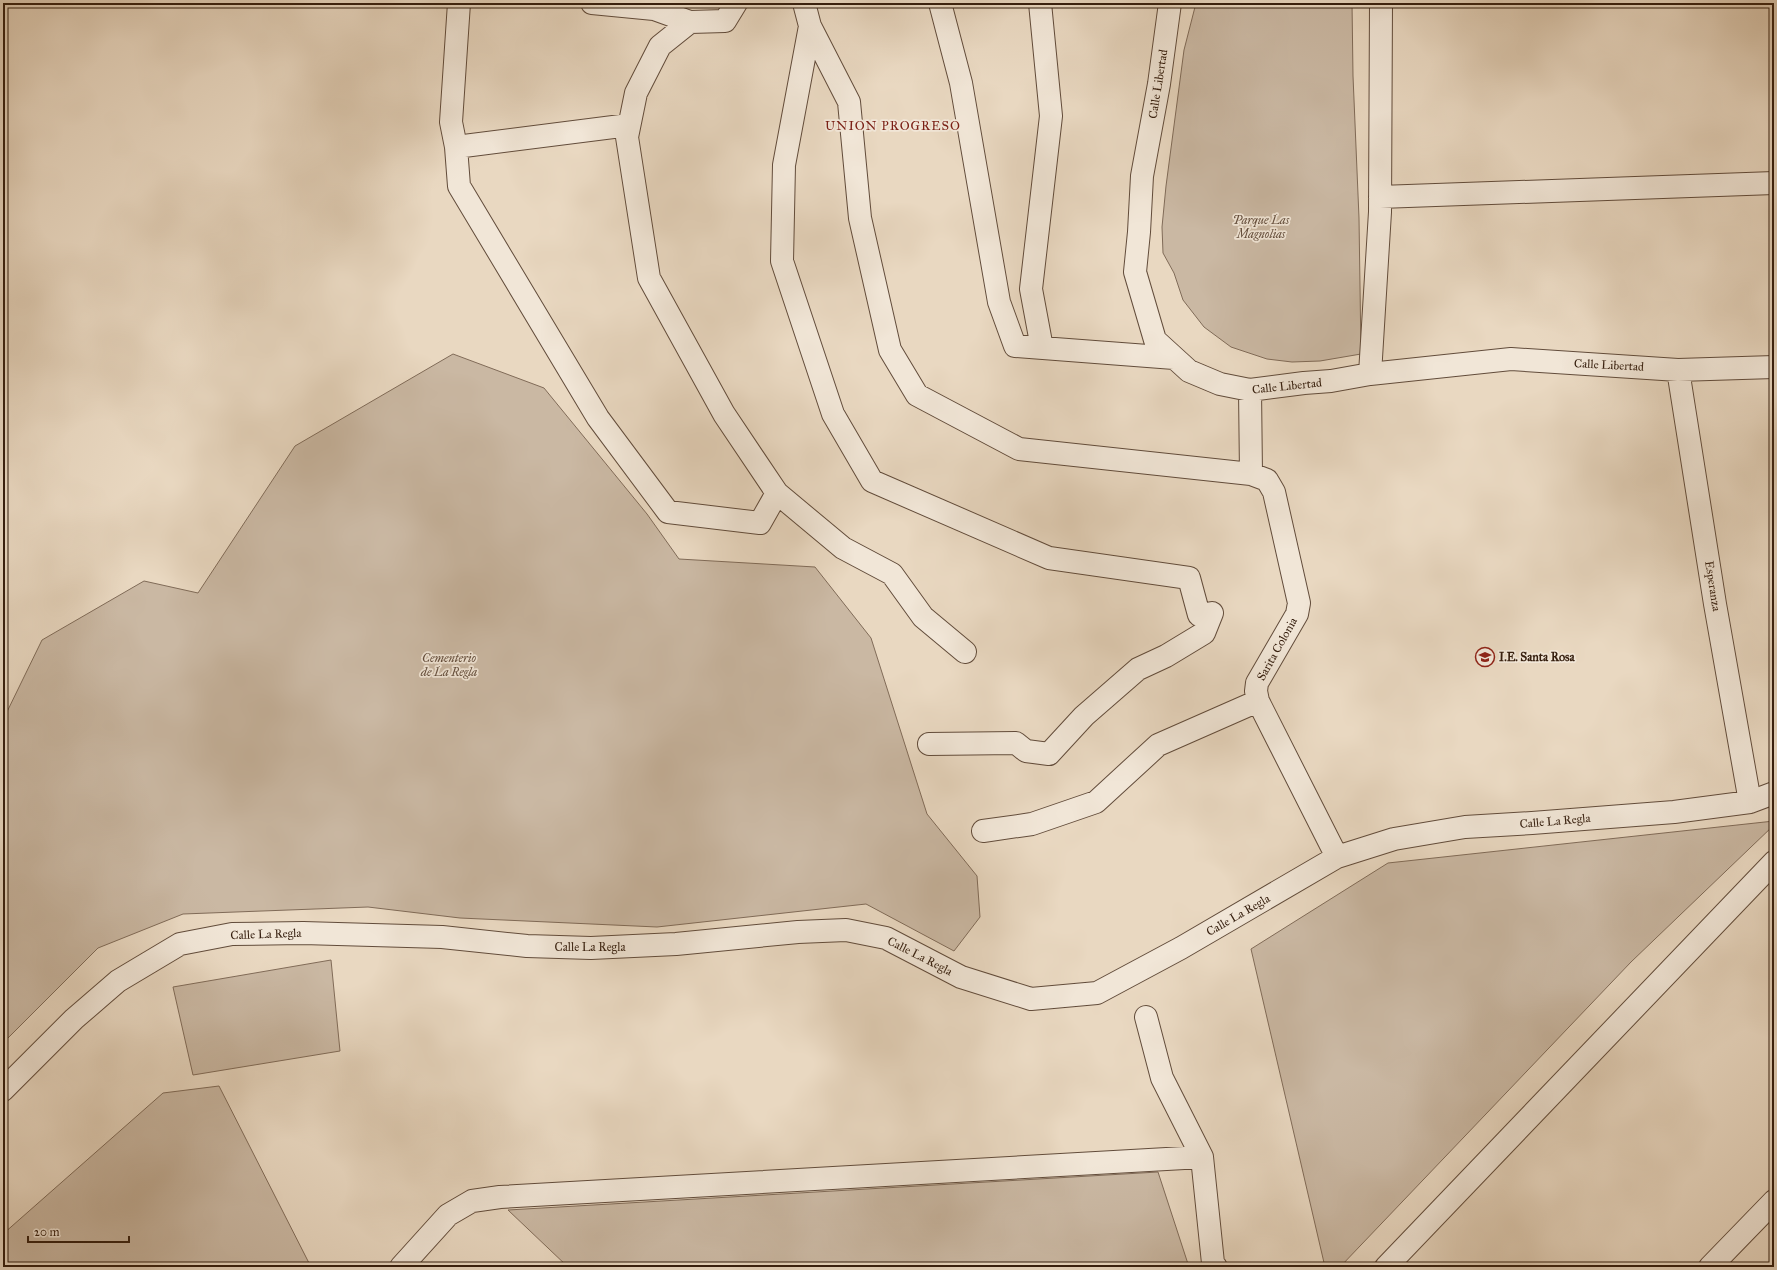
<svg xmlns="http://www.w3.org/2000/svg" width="1777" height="1270" font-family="'IM FELL Great Primer',serif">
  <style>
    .green { fill: #cab8a3; stroke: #806b58 }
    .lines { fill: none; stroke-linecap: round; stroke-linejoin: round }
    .street-casing { stroke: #624c3b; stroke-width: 24 }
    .street { stroke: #f1e6d7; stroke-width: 22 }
    .labels { text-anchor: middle; stroke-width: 3.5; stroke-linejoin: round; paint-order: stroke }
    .street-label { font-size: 12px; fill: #351e0e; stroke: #f1e6d7 }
    .park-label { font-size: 12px; font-style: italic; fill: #624c3b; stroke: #f1e6d7 }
    .poi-label { font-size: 12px; font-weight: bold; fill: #351e0e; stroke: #f1e6d7; text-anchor: start }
    .neighbourhood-label { font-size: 13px; letter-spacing: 1px; fill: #7a1f14; stroke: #f1e6d7 }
  </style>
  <rect width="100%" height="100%" fill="#e9d8c1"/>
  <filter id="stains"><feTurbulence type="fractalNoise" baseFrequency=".005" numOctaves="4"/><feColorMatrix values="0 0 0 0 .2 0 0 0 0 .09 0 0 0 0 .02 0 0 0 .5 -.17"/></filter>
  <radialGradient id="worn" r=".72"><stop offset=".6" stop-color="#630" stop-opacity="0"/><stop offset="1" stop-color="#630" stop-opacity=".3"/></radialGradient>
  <!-- green -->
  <path class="green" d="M1196,3H1352L1353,76L1359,218L1361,354L1320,361L1292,362L1267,359L1231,347L1204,327L1183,300L1174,273L1163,253L1162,227L1166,186L1184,50Z
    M453,354L544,388L647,514L679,559L815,567L871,638L927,814L977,876L980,917L954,951L866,904L657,927L460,918L368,907L183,914L98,948L3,1043V720L42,640L144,581L198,593L295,446Z
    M1774,821V825L1631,962L1340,1267H1325L1251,949L1388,863Z
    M331,960L340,1051L193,1075L173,987Z
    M219,1086L310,1265L309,1267H6L3,1264V1234L163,1093Z
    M1158,1172L1189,1267H568L508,1210Z"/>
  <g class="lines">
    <!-- street casing -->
    <g class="street-casing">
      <path id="street" d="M459,3L451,122L456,147L459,186L598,418L668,512L760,523L777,493
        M592,3L654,9L690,22
        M736,3L725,21L690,22L660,46L636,93L627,137L649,278L724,414L777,493L843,548L892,574L923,617L965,652
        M804,3L810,26L784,165L782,261L833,414L872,481L1049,558L1189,578L1199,615L1212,613L1204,633L1166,656L1138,669L1084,716L1049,754L1026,751L1016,743L929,744
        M940,3L961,83L999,302L1015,346L1174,358
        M1040,3L1051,116L1031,289L1042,348
        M1170,3L1159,84L1142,176L1139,232L1135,272L1155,340L1189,371L1220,384L1250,390L1304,383L1331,381L1370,374L1511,359L1678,370L1774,367
        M810,26L849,102L860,218L890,350L917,395L1019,449L1251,474
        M456,147L629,125
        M1380,197L1774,183
        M1678,370L1715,604L1750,802
        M1370,374L1380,212L1381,3
        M1250,390L1251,474L1267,480L1274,492L1299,603L1297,614L1257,683L1256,691L1258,701L1337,857
        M983,831L1032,824L1096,802L1158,745L1258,701
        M1146,1017L1162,1078L1202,1157L1213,1263L1216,1267
        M3,1090L74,1019L118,981L180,944L232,934L303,933L442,937L527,946L591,948L676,944L798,932L846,930L886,938L961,977L1031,999L1097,993L1181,948L1337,857L1394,839L1465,827L1532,823L1674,812L1750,802L1774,793
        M401,1267L448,1215L472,1201L500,1197L1202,1157
        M1386,1267L1774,862
        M1710,1267L1774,1201"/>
    </g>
    <!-- street -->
    <use href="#street" class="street"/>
  </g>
  <!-- icons -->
  <defs>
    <g id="school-ring" transform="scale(1)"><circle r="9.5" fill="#f1e6d7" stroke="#8f2418" stroke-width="1.5"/><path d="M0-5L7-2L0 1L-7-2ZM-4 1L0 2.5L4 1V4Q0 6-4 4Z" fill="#8f2418"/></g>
  </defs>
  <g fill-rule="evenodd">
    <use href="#school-ring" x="1485" y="657"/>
  </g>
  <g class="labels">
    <!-- street labels -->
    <g class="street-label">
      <text transform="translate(1158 84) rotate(-81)" y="4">Calle Libertad</text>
      <text transform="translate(1609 365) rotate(3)" y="4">Calle Libertad</text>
      <text transform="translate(1287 386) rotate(-6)" y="4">Calle Libertad</text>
      <text transform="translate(1713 586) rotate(81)" y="4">Esperanza</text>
      <text transform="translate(1277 649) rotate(-61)" y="4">Sarita Colonia</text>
      <text transform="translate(1555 821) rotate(-5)" y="4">Calle La Regla</text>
      <text transform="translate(1238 915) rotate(-30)" y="4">Calle La Regla</text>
      <text transform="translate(266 934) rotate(-2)" y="4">Calle La Regla</text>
      <text x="590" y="951">Calle La Regla</text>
      <text transform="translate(920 956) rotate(27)" y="4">Calle La Regla</text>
    </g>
    <!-- park labels -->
    <g class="park-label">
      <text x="1261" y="224">Parque Las<tspan x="1261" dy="14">Magnolias</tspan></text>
      <text x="449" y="662">Cementerio<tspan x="449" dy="14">de La Regla</tspan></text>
    </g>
    <!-- poi labels -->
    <g class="poi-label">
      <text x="1499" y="661">I.E. Santa Rosa</text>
    </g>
    <!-- neighbourhood labels -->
    <g class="neighbourhood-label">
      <text x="893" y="130">UNION PROGRESO</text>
    </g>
  </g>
  <!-- margin -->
  <rect width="1777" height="1270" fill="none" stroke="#e9d8c1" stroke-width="16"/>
  <rect x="4" y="4" width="1769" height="1262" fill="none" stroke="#351e0e" stroke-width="2"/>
  <rect x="8" y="8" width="1761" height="1254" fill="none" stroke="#351e0e"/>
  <!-- scale -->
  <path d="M28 1236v6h101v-6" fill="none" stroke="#351e0e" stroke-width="2"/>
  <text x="34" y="1236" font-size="12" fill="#351e0e" stroke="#f1e6d7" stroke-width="3" paint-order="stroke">20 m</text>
  <rect width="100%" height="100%" filter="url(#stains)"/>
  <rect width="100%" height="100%" fill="url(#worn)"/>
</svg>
